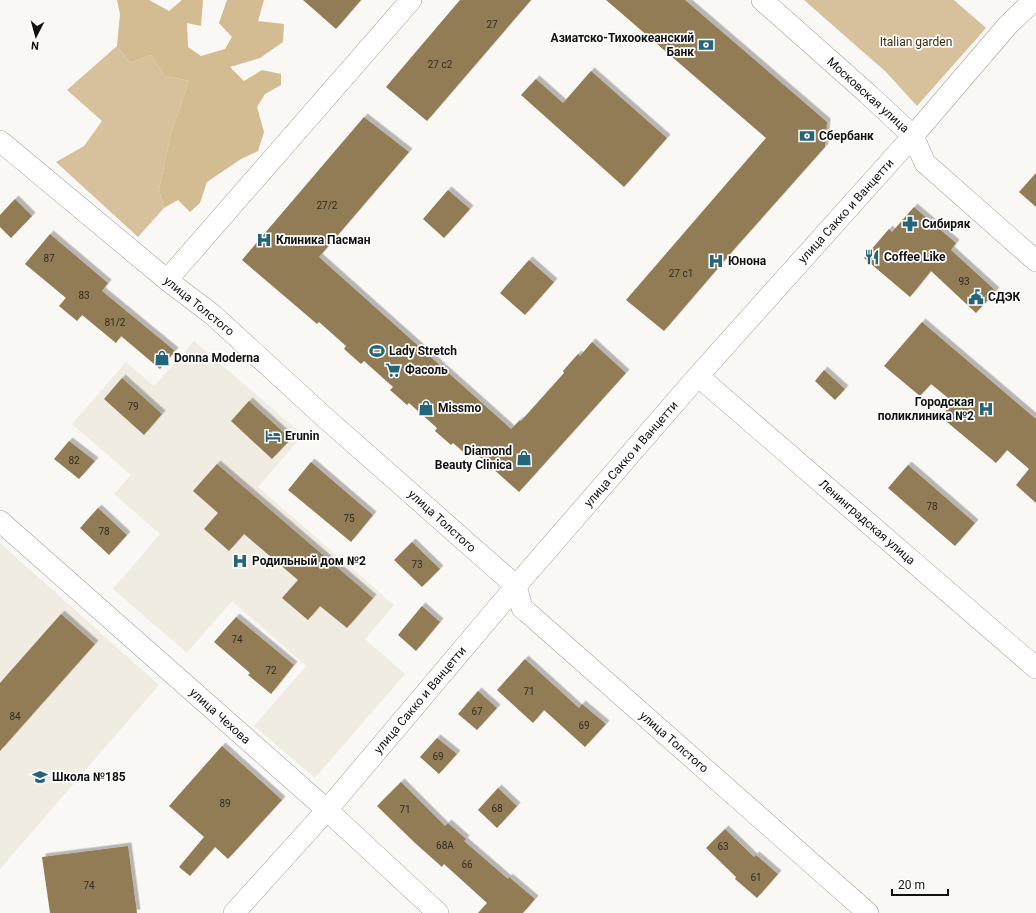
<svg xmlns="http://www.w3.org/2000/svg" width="1036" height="913" font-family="Roboto,sans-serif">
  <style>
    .built { fill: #f1ece2 }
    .green { fill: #d7c19c }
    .forest { fill: #d3bb92 }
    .building { fill: #927c54; filter: url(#shadow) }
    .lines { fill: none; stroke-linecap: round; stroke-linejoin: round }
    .minor-casing { stroke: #a2a09e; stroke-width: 22 }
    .minor { stroke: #fff; stroke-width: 21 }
    .labels { text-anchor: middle; stroke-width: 3.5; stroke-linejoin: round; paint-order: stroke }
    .number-label { font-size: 10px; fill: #312c21 }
    .poi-label { font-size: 12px; font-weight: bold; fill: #111110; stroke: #fff; text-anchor: start }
    .park-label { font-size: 12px; fill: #3d2c08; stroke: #fff }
    .street-label { font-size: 12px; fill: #111110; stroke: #fff }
  </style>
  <defs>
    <filter id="shadow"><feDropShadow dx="3.5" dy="-3.5" stdDeviation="0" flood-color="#0004"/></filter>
  </defs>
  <rect width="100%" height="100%" fill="#f9f8f5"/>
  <!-- built -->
  <path class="built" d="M194,341L303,435L258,487L394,605L365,639L405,674L315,778L254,726L306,666L232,601L187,653L113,589L160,534L114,494L131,475L72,424L126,362L154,386Z
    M0,543L159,685L0,869Z"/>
  <!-- green -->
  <path class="green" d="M804,0H954L986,28L917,106L886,72Z
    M117,46L130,63L151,55L165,76L189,81L171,133L159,190L164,208L138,237L56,162L84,146L102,121L67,90Z"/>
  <!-- forest -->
  <path class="forest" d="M117,0H149L169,11L182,0H203L201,26L187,23L188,47L201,56L225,49L232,37L219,23L227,0H264L258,21L284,24L283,42L260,58L230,67L244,81L262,70L281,74V85L265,94L257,107L264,132L258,151L241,159L207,182L200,203L190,212L178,200L164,208L159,190L171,133L189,81L165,76L151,55L130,63L117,46L120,14Z"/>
  <!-- building -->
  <path class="building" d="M303,0H361L336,29Z
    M460,0H531L427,121L386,87Z
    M606,0H685L827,122L825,147L737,246L664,331L626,300L766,138Z
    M591,71L667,138L624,187L521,95L536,79L563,103Z
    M364,117L409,152L319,257L511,429L520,420L521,421L564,373L563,371L578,354L580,356L592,342L626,373L519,492L473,451L468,456L453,443L451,445L435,431L437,428L409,403L407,405L390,390L393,387L364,361L361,364L344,349L346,346L319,322L317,324L242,260Z
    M1036,173V207L1019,192Z
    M448,190L470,209L444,238L423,219Z
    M15,199L32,216L11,238L0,227V215Z
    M914,207L956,243L951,250L996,291L976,313L931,271L910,297L864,258L889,229L892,232Z
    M50,234L108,283L102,291L175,351L160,369L121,336L116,343L82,315L77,321L59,306L66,298L25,264Z
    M529,260L554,282L525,315L500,293Z
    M922,322L1036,419V503L1016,485L1029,469L1007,450L996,463L941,417L953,402L931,384L920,396L884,366Z
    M824,370L845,389L835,400L815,381Z
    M122,378L162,414L144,435L104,399Z
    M249,401L291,439L272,459L231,421Z
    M69,441L95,461L79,479L54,459Z
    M311,462L373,515L351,542L288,490Z
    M217,464L373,598L347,628L320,606L308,620L282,598L298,580L244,534L229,551L204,529L218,513L193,491Z
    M908,465L975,523L955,546L888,488Z
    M98,508L127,535L109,555L80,528Z
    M412,542L440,569L422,587L394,560Z
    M422,606L440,622L416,651L398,635Z
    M61,614L95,644L0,751V683Z
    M236,617L294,665L271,694L248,675L250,673L214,642Z
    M525,659L579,708L582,704L606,724L585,747L544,710L533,723L497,690Z
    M478,691L497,708L477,730L458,714Z
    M437,738L457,754L439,774L420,757Z
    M222,746L282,800L228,859L215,847L190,876L179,867L204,837L169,806Z
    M401,782L445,826L448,823L466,839L464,841L508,879L509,877L535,899L523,913H478L487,903L444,864L442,867L415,843L377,806Z
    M498,788L517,806L497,828L478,810Z
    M725,829L754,857L756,855L778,874L757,898L735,879L736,877L706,848Z
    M128,846L137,913H50L42,857Z"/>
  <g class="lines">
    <!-- minor casing -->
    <g class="minor-casing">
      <path id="minor" d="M762,0L868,94L913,136L925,163L1036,261
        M0,141L167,280L213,315L322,415L516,586L522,608L527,612L868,913
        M167,280L411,0
        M698,376L1036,668
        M0,521L327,810L438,913
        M234,913L327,810L516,586L698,376L913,136L1008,25L1034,0"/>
    </g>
    <!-- minor -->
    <use href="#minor" class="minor"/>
  </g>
  <!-- icons -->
  <defs>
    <g id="bank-bare" transform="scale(1.2)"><path d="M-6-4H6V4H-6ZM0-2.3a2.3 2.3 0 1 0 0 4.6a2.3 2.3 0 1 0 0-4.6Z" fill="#236679" stroke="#fff" stroke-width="2.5" paint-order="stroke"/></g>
    <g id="pharmacy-bare" transform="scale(1.2)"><path d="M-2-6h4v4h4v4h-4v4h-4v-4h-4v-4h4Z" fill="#236679" stroke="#fff" stroke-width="2.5" paint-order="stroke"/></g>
    <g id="hospital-bare" transform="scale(1.2)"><path d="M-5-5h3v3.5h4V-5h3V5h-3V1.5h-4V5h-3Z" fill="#236679" stroke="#fff" stroke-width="2.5" paint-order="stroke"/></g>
    <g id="restaurant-bare" transform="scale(1.2)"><path d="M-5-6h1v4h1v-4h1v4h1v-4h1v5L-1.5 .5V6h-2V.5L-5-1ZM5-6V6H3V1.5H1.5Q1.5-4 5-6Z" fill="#236679" stroke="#fff" stroke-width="2.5" paint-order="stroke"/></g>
    <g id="civic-bare" transform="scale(1.2)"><path d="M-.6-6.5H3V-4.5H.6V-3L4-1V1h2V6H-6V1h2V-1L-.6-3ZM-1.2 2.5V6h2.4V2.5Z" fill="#236679" stroke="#fff" stroke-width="2.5" paint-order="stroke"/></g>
    <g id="stadium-bare" transform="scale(1.2)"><path d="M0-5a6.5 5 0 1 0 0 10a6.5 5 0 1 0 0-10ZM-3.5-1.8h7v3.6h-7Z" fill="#236679" stroke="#fff" stroke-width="2.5" paint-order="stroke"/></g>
    <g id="shop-bare" transform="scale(1.2)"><path d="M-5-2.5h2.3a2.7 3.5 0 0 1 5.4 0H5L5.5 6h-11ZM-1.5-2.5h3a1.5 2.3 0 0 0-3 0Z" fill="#236679" stroke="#fff" stroke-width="2.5" paint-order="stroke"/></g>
    <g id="supermarket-bare" transform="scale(1.2)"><path d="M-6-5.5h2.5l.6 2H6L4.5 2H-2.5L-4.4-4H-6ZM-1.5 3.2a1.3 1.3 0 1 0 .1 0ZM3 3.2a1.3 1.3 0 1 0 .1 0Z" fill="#236679" stroke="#fff" stroke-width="2.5" paint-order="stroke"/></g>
    <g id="hotel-bare" transform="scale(1.2)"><path d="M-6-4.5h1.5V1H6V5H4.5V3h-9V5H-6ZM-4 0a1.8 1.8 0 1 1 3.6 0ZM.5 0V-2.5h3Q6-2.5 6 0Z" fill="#236679" stroke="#fff" stroke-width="2.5" paint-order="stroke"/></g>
    <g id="school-bare" transform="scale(1.2)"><path d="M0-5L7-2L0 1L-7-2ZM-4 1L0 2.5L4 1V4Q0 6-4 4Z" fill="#236679" stroke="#fff" stroke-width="2.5" paint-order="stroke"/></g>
  </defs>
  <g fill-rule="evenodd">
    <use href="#bank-bare" x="706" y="45"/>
    <use href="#bank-bare" x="807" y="136"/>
    <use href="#pharmacy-bare" x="910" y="224"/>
    <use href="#hospital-bare" x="264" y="240"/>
    <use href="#restaurant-bare" x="872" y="257"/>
    <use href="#hospital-bare" x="716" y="261"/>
    <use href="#civic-bare" x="976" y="297"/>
    <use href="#stadium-bare" x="377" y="351"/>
    <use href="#shop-bare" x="162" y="358"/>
    <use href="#supermarket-bare" x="393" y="370"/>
    <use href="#shop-bare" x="426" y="408"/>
    <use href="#hospital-bare" x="986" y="409"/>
    <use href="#hotel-bare" x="273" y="436"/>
    <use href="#shop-bare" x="524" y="458"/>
    <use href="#hospital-bare" x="240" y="561"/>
    <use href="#school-bare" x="40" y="777"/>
  </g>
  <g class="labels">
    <!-- number labels -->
    <g class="number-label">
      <text x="492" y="28">27</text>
      <text x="440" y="68">27 с2</text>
      <text x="327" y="209">27/2</text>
      <text x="49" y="262">87</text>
      <text x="681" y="277">27 с1</text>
      <text x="964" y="285">93</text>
      <text x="84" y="299">83</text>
      <text x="115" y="326">81/2</text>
      <text x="133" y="410">79</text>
      <text x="74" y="464">82</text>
      <text x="932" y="510">78</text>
      <text x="349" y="522">75</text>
      <text x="104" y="535">78</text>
      <text x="417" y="568">73</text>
      <text x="237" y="643">74</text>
      <text x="271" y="674">72</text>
      <text x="529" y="695">71</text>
      <text x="477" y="715">67</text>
      <text x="15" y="720">84</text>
      <text x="584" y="729">69</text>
      <text x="438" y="760">69</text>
      <text x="225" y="807">89</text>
      <text x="497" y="812">68</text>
      <text x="405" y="813">71</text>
      <text x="445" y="849">68А</text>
      <text x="723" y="850">63</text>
      <text x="467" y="868">66</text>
      <text x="756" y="881">61</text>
      <text x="89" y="889">74</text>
    </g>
    <!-- poi labels -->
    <g class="poi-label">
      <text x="694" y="42" text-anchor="end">Азиатско-Тихоокеанский<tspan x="694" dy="14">Банк</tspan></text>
      <text x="819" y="140">Сбербанк</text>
      <text x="922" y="228">Сибиряк</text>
      <text x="276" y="244">Клиника Пасман</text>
      <text x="884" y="261">Coffee Like</text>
      <text x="728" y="265">Юнона</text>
      <text x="988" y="301">СДЭК</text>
      <text x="389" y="355">Lady Stretch</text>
      <text x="174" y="362">Donna Moderna</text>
      <text x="405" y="374">Фасоль</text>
      <text x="974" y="406" text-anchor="end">Городская<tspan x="974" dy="14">поликлиника №2</tspan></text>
      <text x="438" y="412">Missmo</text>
      <text x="285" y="440">Erunin</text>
      <text x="512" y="455" text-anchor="end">Diamond<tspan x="512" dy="14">Beauty Clinica</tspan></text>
      <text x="252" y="565">Родильный дом №2</text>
      <text x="52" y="781">Школа №185</text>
    </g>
    <!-- park labels -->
    <g class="park-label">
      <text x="916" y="46">Italian garden</text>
    </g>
    <!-- street labels -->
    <g class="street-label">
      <text transform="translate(868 95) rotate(42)" y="4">Московская улица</text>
      <text transform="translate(846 211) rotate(-48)" y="4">улица Сакко и Ванцетти</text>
      <text transform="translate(199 306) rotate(39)" y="4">улица Толстого</text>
      <text transform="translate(631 454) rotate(-49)" y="4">улица Сакко и Ванцетти</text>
      <text transform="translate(442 521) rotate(42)" y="4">улица Толстого</text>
      <text transform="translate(867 522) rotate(41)" y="4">Ленинградская улица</text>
      <text transform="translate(420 700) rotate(-50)" y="4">улица Сакко и Ванцетти</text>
      <text transform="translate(220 716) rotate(42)" y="4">улица Чехова</text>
      <text transform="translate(674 742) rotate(41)" y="4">улица Толстого</text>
    </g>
  </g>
  <!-- north arrow -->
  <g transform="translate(36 36) rotate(186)" stroke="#ffffff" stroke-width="3" paint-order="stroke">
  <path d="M0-3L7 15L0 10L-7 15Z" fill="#111110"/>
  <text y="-6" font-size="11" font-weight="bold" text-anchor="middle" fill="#111110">N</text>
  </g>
  <!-- scale -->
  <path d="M892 889v6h56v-6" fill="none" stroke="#111110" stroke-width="2"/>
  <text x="898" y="889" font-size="12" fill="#111110" stroke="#ffffff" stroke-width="3" paint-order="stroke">20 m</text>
</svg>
